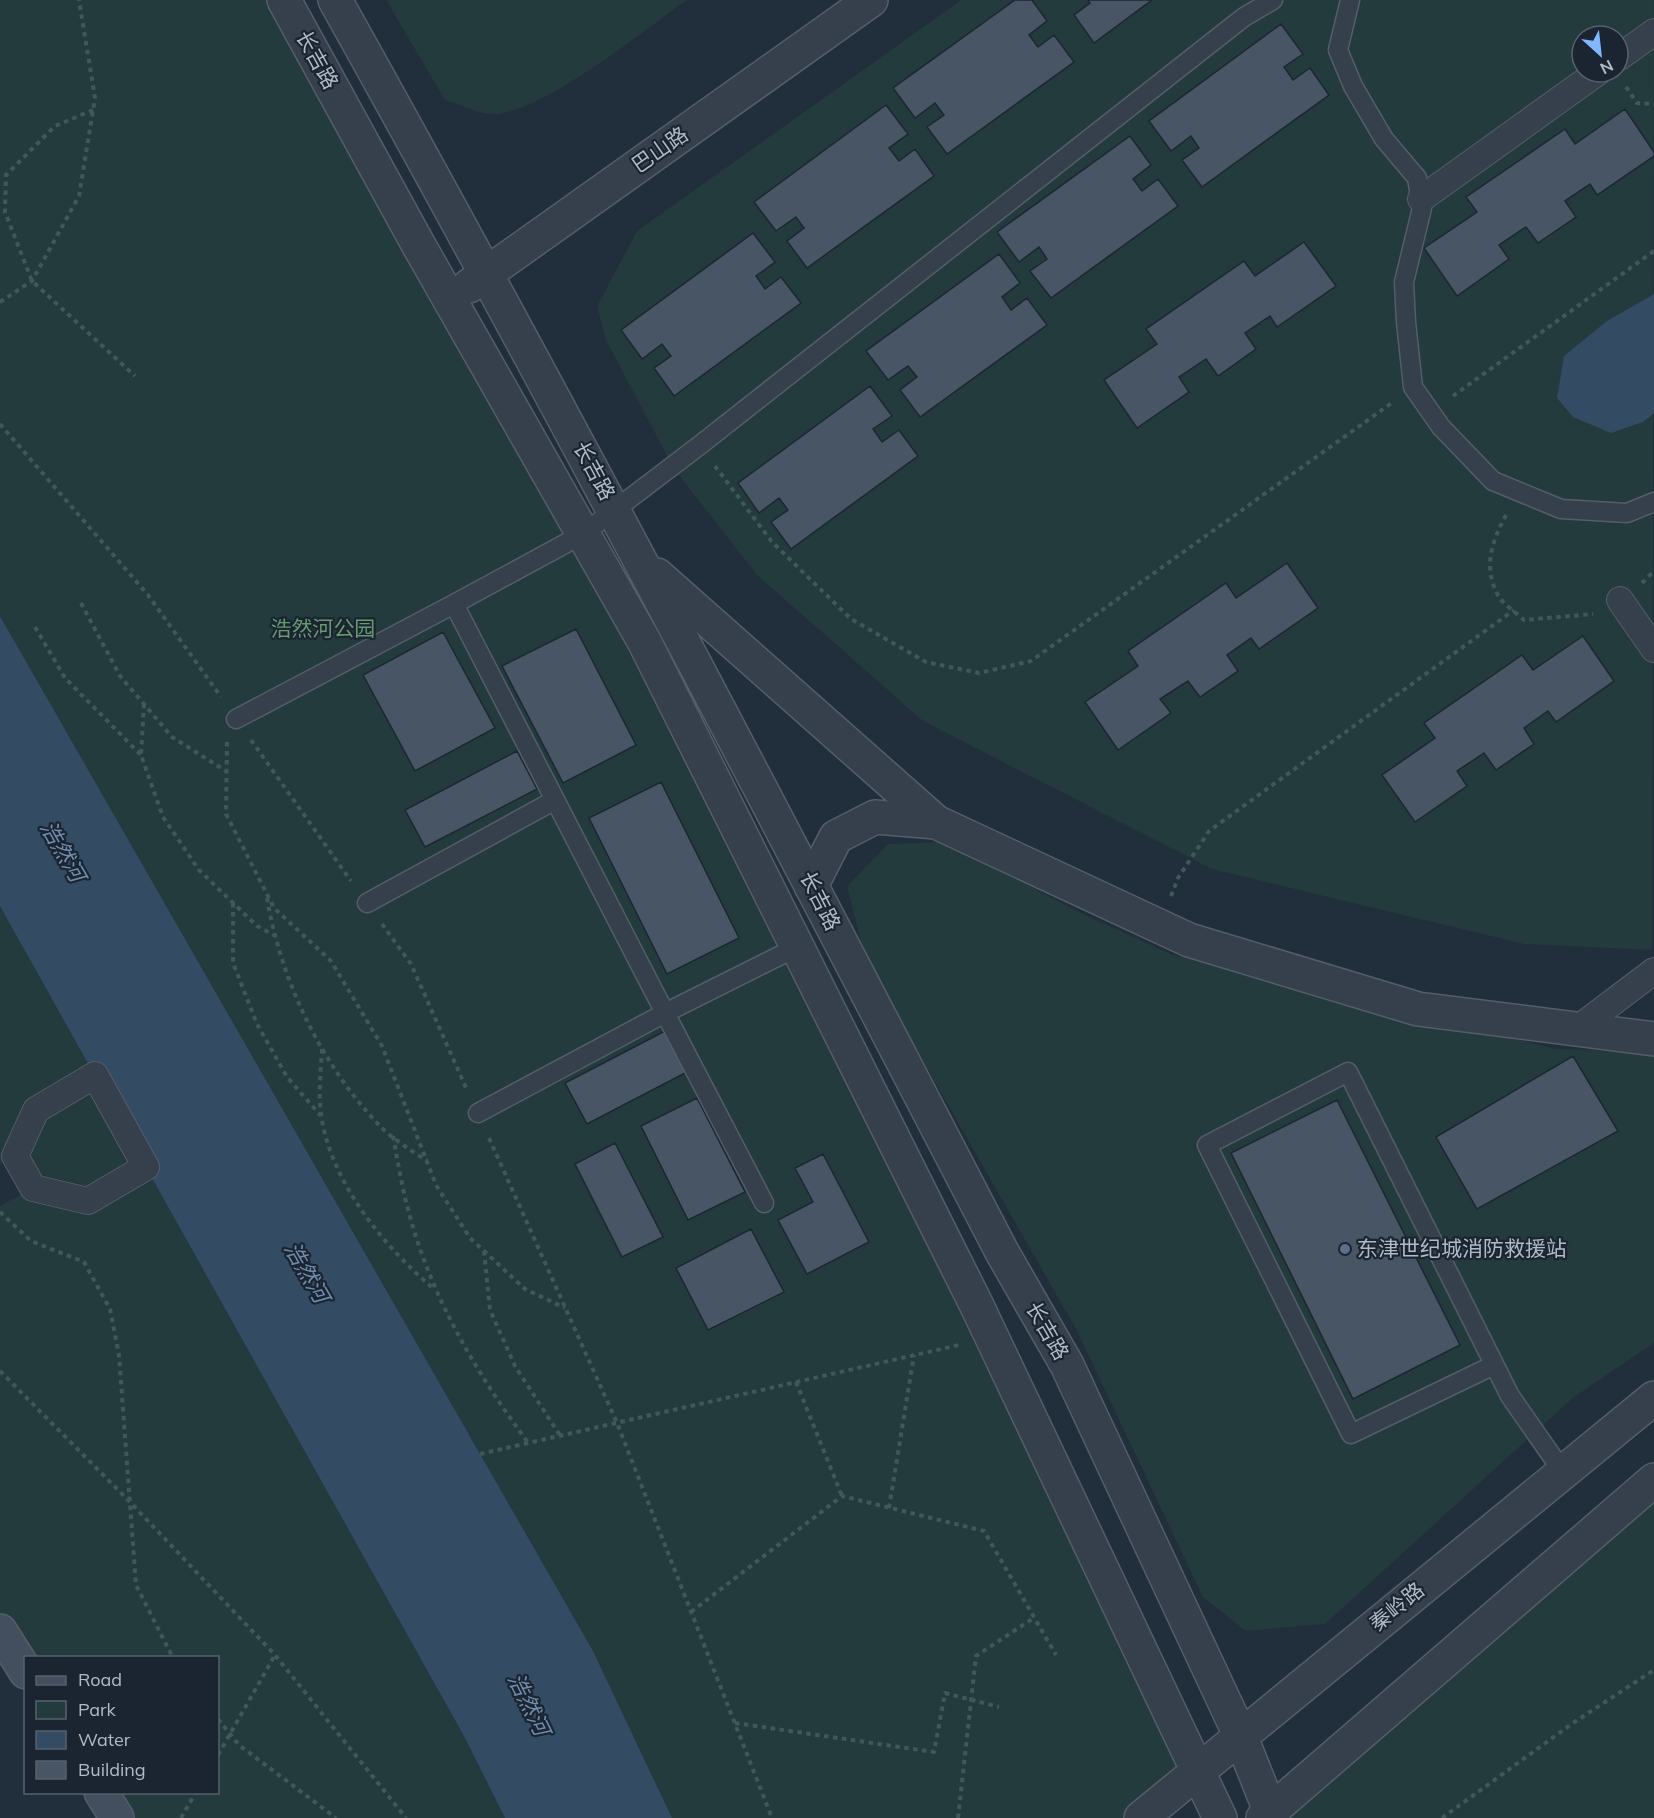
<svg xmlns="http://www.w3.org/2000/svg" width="1654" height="1818" font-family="Mulish,'Noto Sans SC',sans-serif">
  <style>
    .green { fill: #233b3d; fill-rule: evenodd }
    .water { fill: #344b64 }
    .building { fill: #475565; stroke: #1c2733; stroke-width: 1.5 }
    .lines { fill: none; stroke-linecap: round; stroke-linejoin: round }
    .service-casing { stroke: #535e6a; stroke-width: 21 }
    .pedestrian-casing { stroke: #535e6a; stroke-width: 28 }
    .tertiary-casing { stroke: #535e6a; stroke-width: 36 }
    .secondary-casing { stroke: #535e6a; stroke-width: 36 }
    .path { stroke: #41585a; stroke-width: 4; stroke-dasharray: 4.5 4.5; stroke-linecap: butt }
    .service { stroke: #35404c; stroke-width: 18 }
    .pedestrian { stroke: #35404c; stroke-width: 26 }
    .tertiary { stroke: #35404c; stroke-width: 33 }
    .secondary { stroke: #434f5f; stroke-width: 33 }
    .service-dot { fill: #5c6f8a; stroke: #1a2531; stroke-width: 2 }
    .labels { text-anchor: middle; stroke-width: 4.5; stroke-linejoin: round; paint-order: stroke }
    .street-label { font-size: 21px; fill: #b0bbc8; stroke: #1a2531 }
    .park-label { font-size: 21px; fill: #669a70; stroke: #1a2531 }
    .poi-label { font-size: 21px; fill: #b0bbc8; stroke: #1a2531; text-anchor: start }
    .water-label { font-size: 22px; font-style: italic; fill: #708dad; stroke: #1a2531 }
  </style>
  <rect width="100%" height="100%" fill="#212e3c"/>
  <!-- green -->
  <path class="green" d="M0,0H284L498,386L1197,1771L1141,1818H672L593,1651L0,616Z
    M386,0H687C644,30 542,114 493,114C478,114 459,104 445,100Z
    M961,0H1654L1652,950L1524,944L1212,869L923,721L757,575L674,469L606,340L597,306L637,231ZM1582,36H1618V72H1582Z
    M945,842L1081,913L1173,955L1555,1049L1654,1052V1343L1574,1397L1325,1624L1246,1631L1203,1597L1076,1329L876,979L860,937L847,886L888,844Z
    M0,905L465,1738L505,1818H117L101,1793L218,1792V1658H26L0,1631V1206L33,1188L15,1156L0,1164Z
    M1654,1481V1818H1264Z"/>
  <!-- water -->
  <path class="water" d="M1654,294V413L1643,422L1611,433L1573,417L1557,398L1564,356L1607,321Z
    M0,616L593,1651L672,1818H505L465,1738L0,906Z"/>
  <!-- building -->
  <path class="building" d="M1015,0H1032L1047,21L1029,35L1038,47L1054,35L1074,62L947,154L927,127L944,115L935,103L915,118L893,88Z
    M1088,0H1152L1094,43L1074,15L1090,3Z
    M1281,24L1303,54L1284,67L1293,80L1310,68L1329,95L1202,187L1182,160L1199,148L1191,136L1171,151L1149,121Z
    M886,105L908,134L889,148L899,161L915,149L934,176L807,268L787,241L804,228L796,217L776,231L754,202Z
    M1625,109L1654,152V156L1597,195L1590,184L1565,201L1576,217L1538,243L1526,227L1499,245L1509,259L1457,296L1424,248L1477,212L1466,197L1565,129L1575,144Z
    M1130,136L1151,165L1133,179L1142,191L1158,179L1178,206L1051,298L1030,271L1047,259L1039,247L1019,262L997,232Z
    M753,233L775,262L756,276L765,289L781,277L801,303L674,396L654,368L671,356L662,344L642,359L621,330Z
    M1304,242L1336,286L1277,327L1270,316L1245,333L1256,349L1218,376L1206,359L1179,377L1189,392L1137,428L1104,380L1157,344L1146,329L1244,261L1255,276Z
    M999,254L1020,283L1002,297L1011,310L1027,298L1047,325L920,417L900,390L917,377L908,366L888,380L866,351Z
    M870,386L892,416L873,429L882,442L899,430L918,456L791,549L771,522L788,510L779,498L759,513L738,483Z
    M1287,563L1318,608L1259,649L1251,638L1227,655L1238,671L1200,697L1188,681L1160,699L1171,713L1118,750L1085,702L1138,666L1128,651L1226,583L1236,598Z
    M576,629L636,745L563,783L502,666Z
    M443,632L495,728L415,771L363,675Z
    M1583,636L1614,681L1556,722L1548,711L1524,728L1534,744L1496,770L1484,753L1457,771L1467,786L1415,822L1382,775L1435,738L1424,723L1522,655L1533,670Z
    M517,751L537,789L425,847L405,810Z
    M661,782L739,938L667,974L589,818Z
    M665,1031L687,1072L587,1124L565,1083Z
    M1573,1056L1618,1131L1477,1209L1436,1137Z
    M697,1098L745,1192L688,1220L641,1126Z
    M1337,1100L1460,1345L1353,1399L1231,1153Z
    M615,1143L663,1237L622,1257L575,1164Z
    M823,1154L869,1242L807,1274L778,1220L813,1202L795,1168Z
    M751,1229L784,1292L708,1330L676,1268Z"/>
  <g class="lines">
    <!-- service casing -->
    <g class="service-casing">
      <path id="service" d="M1350,0L1338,50L1353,86L1384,139L1417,178L1422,208L1404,282L1406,322L1413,387L1441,427L1493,481L1561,509L1627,513L1654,502
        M236,719L454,604
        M367,903L555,800
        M478,1113L665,1013L454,604L583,534L700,445L1244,17L1273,0
        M764,1203L665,1013L797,947
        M1494,1365L1351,1434L1207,1145L1348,1072L1510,1396L1563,1472"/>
    </g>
    <!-- pedestrian casing -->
    <g class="pedestrian-casing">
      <path id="pedestrian" d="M1618,58L1654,32
        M1421,199L1598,72
        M1620,600L1654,649
        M1576,1030L1654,971
        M95,1075L146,1167L88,1201L33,1188L15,1156L36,1110Z"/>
    </g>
    <!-- tertiary casing -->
    <g class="tertiary-casing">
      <path id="tertiary" d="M284,0L418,244L644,641L977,1306L1220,1818
        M335,0C566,413 784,832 1002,1252L1067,1365L1240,1735L1273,1818
        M469,286L871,0
        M657,575L936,822L1189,940L1418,1009L1654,1039
        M811,886L836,837L875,817L936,822
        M1141,1818L1654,1398
        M1263,1818L1654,1480"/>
    </g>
    <!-- secondary casing -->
    <g class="secondary-casing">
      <path id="secondary" d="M0,1631L26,1672
        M101,1792L117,1818"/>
    </g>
    <!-- path -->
    <path class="path" d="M1626,87L1637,103L1654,104
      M93,110L55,126L6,175L5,212L32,281L135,376
      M0,302L32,281L79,196L95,98L79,0
      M1453,396L1654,251
      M0,424L148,595L221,697
      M715,466L772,542L851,619L926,662L979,673L1031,661L1393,402
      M1506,515C1492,541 1482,568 1499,597C1504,605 1517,613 1524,620L1593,614
      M1642,583L1654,571
      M81,603L120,676L172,737L226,771
      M35,627L65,678L141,755
      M144,704L141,755L163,817L199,870L257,926L274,935
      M251,740L351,881
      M227,742L226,814L274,908L331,961L382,1046L436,1185L470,1238L525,1289L565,1308
      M1171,896L1178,878L1209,831L1514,610
      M267,898C281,981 321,1064 379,1125C392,1139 411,1150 427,1161
      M233,903V963L257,1024L287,1077L321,1116
      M382,924L411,964L467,1090
      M322,1049C321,1071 318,1092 321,1114C330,1181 384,1247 434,1289
      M393,1136C398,1162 402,1188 409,1213C432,1299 477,1374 529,1444
      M489,1138L617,1423L772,1818
      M0,1212L31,1241L84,1262L110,1309L119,1355L136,1585L173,1658
      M484,1251L490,1310L515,1366L561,1437
      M0,1371L130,1502L275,1655L406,1818
      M796,1382L842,1496
      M480,1454L959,1345
      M889,1508L914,1355
      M691,1612L842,1496L984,1531L1056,1655
      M218,1719L239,1745L336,1818
      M735,1723L934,1752L945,1693L999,1707
      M218,1755L275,1655
      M181,1818L196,1792
      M958,1818L976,1656L1035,1617
      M1442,1818L1573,1723L1654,1670"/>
    <!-- service -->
    <use href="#service" class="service"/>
    <!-- pedestrian -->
    <use href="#pedestrian" class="pedestrian"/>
    <!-- tertiary -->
    <use href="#tertiary" class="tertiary"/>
    <!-- secondary -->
    <use href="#secondary" class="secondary"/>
  </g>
  <!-- markers -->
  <circle class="service-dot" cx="1345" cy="1249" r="6"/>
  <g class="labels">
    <!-- street labels -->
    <g class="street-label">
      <text transform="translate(317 60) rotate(61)" y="7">长吉路</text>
      <text transform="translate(660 150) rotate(-35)" y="7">巴山路</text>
      <text transform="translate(594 471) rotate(62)" y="7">长吉路</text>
      <text transform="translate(820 901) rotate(63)" y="7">长吉路</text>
      <text transform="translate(1047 1331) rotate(60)" y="7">长吉路</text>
      <text transform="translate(1397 1607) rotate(-39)" y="7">秦岭路</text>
    </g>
    <!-- park labels -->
    <g class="park-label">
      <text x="323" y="636">浩然河公园</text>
    </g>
    <!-- poi labels -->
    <g class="poi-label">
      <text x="1357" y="1256">东津世纪城消防救援站</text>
    </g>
    <!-- water labels -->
    <g class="water-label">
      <text transform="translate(63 851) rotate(60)" y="8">浩然河</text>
      <text transform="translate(307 1272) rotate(60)" y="8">浩然河</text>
      <text transform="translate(529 1704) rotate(64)" y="8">浩然河</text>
    </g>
  </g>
  <!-- legend -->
  <rect x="24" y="1656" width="195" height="138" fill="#1a2531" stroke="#56616d" stroke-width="1.5"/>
  <rect x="36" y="1676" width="30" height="9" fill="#434f5f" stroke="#56616d" stroke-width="1.5"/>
  <text x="78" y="1686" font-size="18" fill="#b0bbc8">Road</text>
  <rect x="36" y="1701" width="30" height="18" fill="#233b3d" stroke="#56616d" stroke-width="1.5"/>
  <text x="78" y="1716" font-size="18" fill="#b0bbc8">Park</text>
  <rect x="36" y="1731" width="30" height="18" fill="#344b64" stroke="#56616d" stroke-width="1.5"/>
  <text x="78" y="1746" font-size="18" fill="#b0bbc8">Water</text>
  <rect x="36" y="1761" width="30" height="18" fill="#475565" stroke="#56616d" stroke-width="1.5"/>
  <text x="78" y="1776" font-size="18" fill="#b0bbc8">Building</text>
  <!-- north arrow -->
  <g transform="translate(1600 54) rotate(153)"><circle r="28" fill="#1a2531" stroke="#56616d" stroke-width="1.5"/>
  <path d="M0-4.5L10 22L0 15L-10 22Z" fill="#81b7fc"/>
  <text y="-9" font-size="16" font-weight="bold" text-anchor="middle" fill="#b0bbc8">N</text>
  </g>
</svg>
